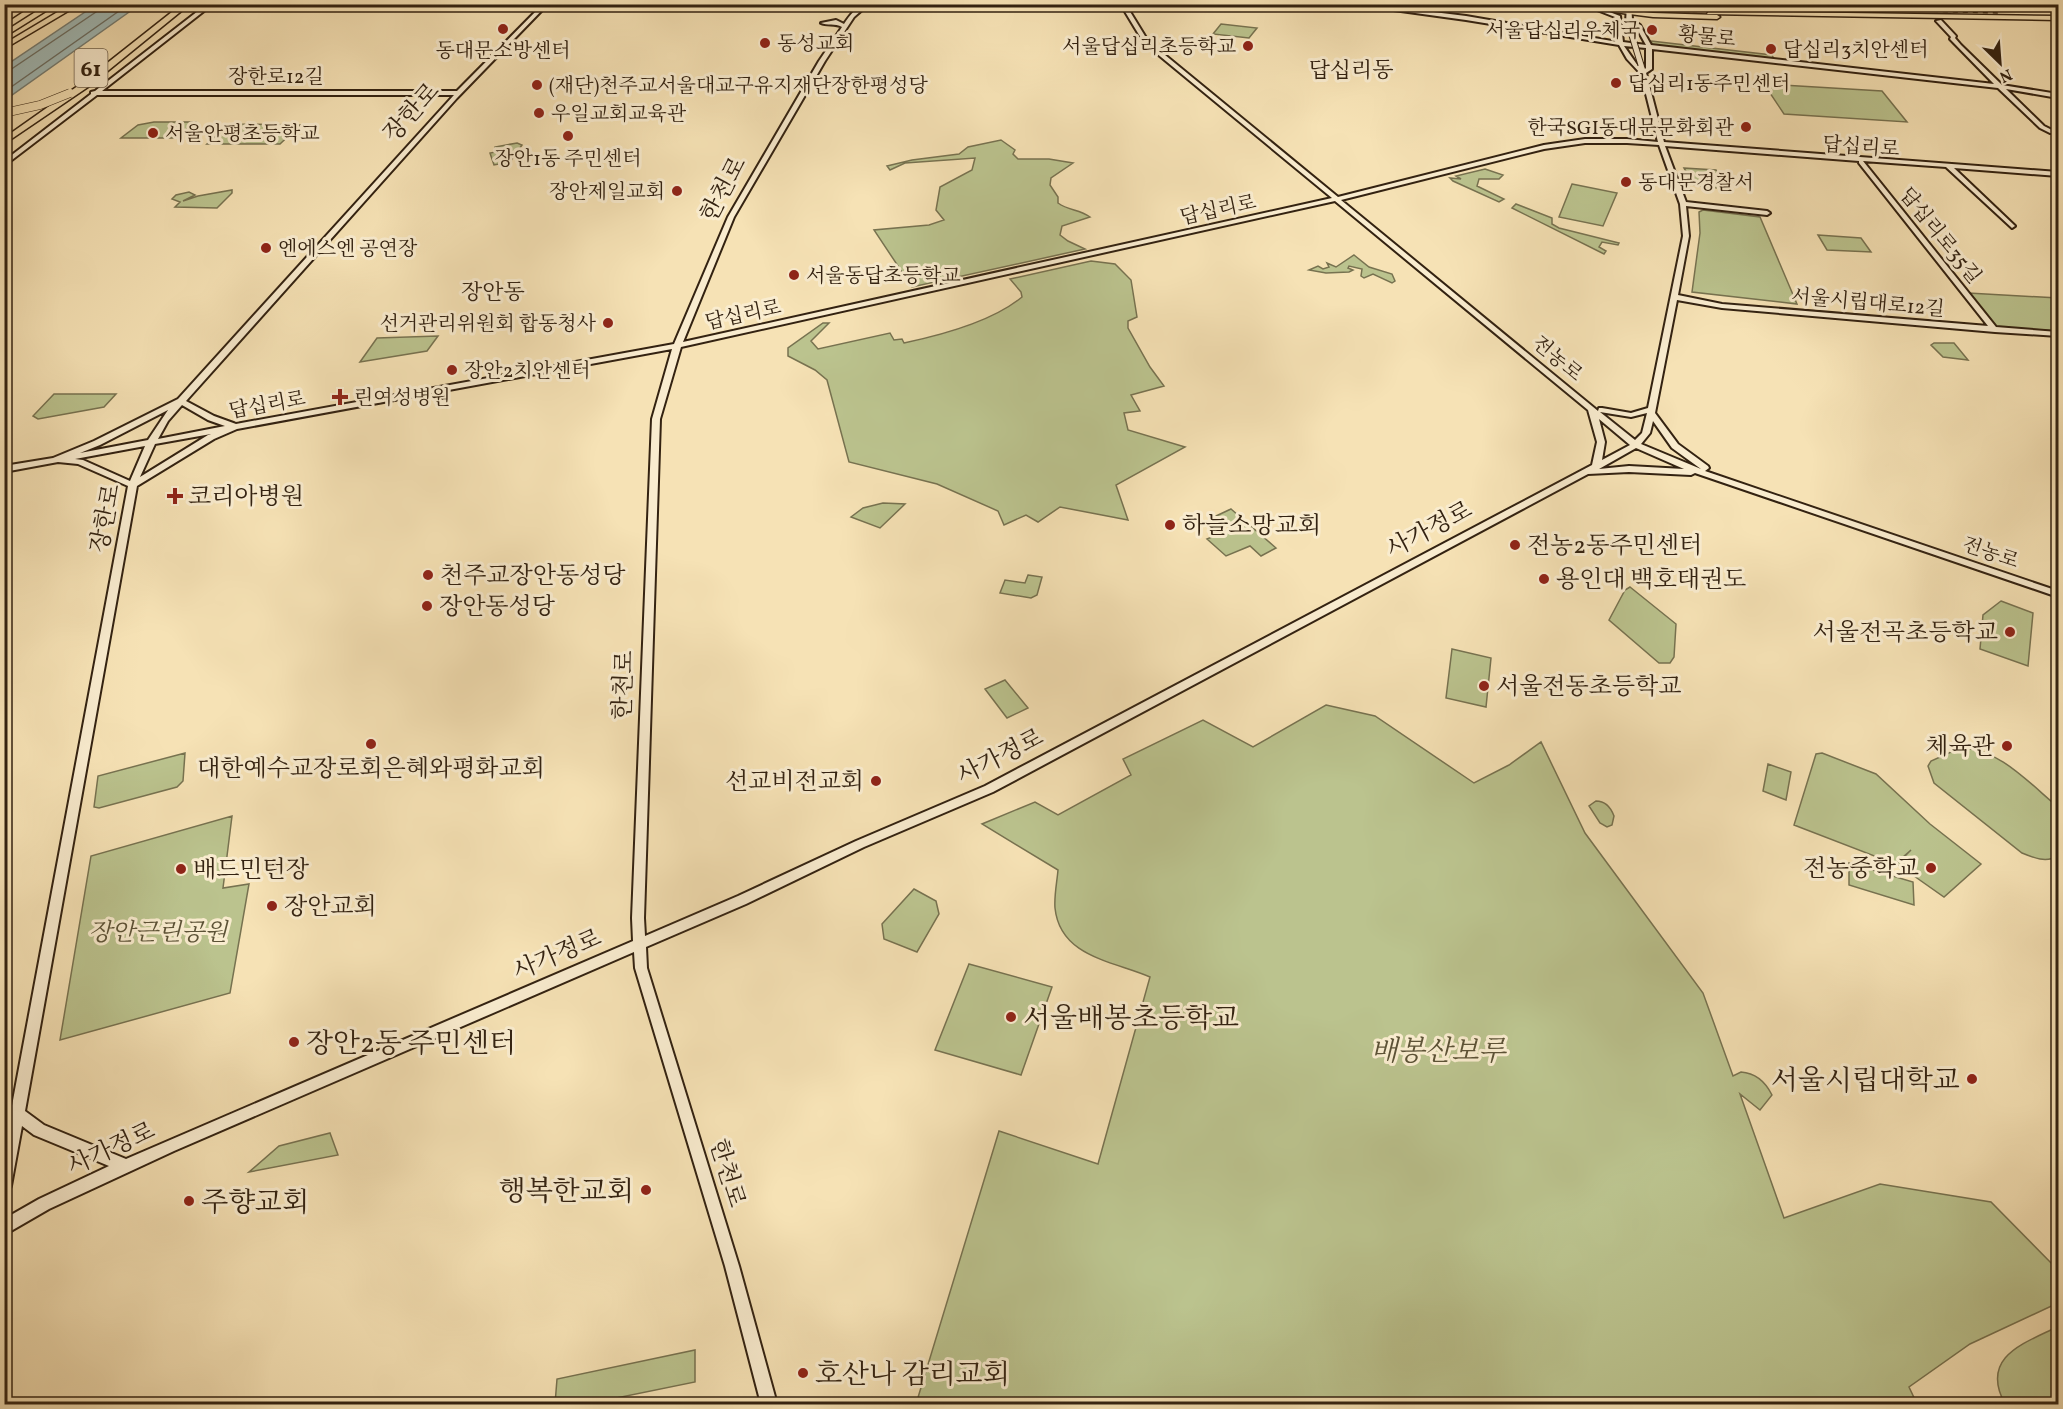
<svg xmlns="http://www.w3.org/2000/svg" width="2063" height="1409" font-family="Vollkorn,'Noto Serif KR',serif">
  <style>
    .green { fill: #bbc38e; stroke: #777250; stroke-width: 1.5 }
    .water { fill: #a1bbb8; stroke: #757e75; stroke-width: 1.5 }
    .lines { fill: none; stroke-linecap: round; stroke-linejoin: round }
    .shore { stroke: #6a6e64; stroke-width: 1.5 }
    .primary-tunnel { stroke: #cfbc94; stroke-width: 6; stroke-dasharray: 6 3; stroke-linecap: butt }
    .secondary-casing { stroke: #321; stroke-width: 4 }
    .primary-casing { stroke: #321; stroke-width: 3 }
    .highway-casing { stroke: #321; stroke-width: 3 }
    .secondary { fill: #f9eccf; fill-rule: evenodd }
    .primary { fill: #f6e2b5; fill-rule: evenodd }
    .highway { fill: #f6e2b5; fill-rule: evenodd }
    .rail { stroke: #321; stroke-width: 1.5; stroke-dasharray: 5 5; stroke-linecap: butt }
    .secondary-bridge-casing { stroke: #321; stroke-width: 7; stroke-linecap: butt }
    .highway-bridge-casing { stroke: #321; stroke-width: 9; stroke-linecap: butt }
    .secondary-bridge { stroke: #f9eccf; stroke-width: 5 }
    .highway-bridge { stroke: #f6e2b5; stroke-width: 8 }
    .poi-dot { fill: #8f2418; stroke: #f9eccf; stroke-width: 2 }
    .labels { text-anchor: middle; stroke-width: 6; stroke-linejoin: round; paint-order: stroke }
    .far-poi-label { font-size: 20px; fill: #321; stroke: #f9eccf; text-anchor: start }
    .far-street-label { font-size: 20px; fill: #321; stroke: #f9eccf }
    .shield { fill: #f9eccf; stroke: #6e5f4a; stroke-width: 1.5 }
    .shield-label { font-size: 22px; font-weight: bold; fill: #321 }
    .far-quarter-label { font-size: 22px; fill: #321; stroke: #f9eccf }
    .street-label { font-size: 24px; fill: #321; stroke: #f9eccf }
    .poi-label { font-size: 24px; fill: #321; stroke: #f9eccf; text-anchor: start }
    .park-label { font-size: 24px; font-style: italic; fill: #5c5236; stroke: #f9eccf }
    .near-poi-label { font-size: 28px; fill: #321; stroke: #f9eccf; text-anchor: start }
    .near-park-label { font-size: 28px; font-style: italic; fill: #5c5236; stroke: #f9eccf }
  </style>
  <rect width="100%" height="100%" fill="#f6e2b5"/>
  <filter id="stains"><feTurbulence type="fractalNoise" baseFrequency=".00333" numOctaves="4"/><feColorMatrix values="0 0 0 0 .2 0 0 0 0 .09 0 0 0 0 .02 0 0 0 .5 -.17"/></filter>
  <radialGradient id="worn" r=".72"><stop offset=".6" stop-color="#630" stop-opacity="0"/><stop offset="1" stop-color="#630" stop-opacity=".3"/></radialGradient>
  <!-- green -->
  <path class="green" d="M1746,5L1788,10L1644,5L1746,4Z
    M1221,24L1257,28L1249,38L1213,34Z
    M1651,41L1772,55L1774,59L1653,46Z
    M1764,84L1882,91L1907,122L1784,114Z
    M154,122H195L178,137L172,138H121L138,125Z
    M229,124L300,125L280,144H207Z
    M1001,140L1015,150L1013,154L1018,159H1049L1073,163L1051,178L1050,185L1058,197V203C1069,211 1079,209 1090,217L1062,226L1060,235L1068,241L1085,249L912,287L874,230L929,225L944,220L936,210L940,187L972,170L975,158L905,163L890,170L887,166L912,160L959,154L968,147Z
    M517,143L522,145L510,162L494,165L490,153L496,152L495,147Z
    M1684,168L1716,170L1726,189L1694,185Z
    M1485,169L1503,175L1499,179H1479L1477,186L1504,199L1499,202L1453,181L1450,178L1461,179L1456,176Z
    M1572,184L1617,193L1603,226L1559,217Z
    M232,190V193L217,208L175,207L180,202L172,199L176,195L189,192L195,195L183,201L198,196Z
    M1516,204L1552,218V224L1559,228L1619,243L1618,245L1602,242L1599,247L1606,251L1604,254L1512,208Z
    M1703,210L1760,217L1797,304L1692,292L1700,233L1699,212Z
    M1818,235L1861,238L1871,252L1827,250Z
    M1354,255L1369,267L1392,274L1395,281L1392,283L1373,274L1364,278L1361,276L1362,269L1349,266L1348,268L1353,270L1349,272L1326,273L1309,270L1318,266L1323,269L1329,267L1327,263L1336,267Z
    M1091,261L1115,264L1131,280L1137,317L1128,321V328L1150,367L1164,386L1131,395L1140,411L1124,413L1128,430L1185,447L1116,485L1128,520L1060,507L1038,522L1026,515L1004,525L998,511L937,484L849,462L827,380L815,370L788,356V348L823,323H829L811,341L818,349L890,333L894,340L902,339L904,343C942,335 992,322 1022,297L1021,292L1010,279Z
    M1968,293L2058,298V331L1996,327Z
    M438,336L427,351L360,362L377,338Z
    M1934,343H1954L1968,360L1943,357L1931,345Z
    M54,394H116L104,407L38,419L33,416Z
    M883,503L905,504L880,528L851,517L863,508Z
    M1231,509L1276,548L1261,556L1250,546L1226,556L1207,539L1231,529L1216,516Z
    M1028,575L1042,577L1037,595L1031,598L1000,593L1005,580L1025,583Z
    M1630,587L1676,624L1674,657L1670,663H1659L1609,620L1625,590Z
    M2001,601L2033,613L2028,666L1980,649L1983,615Z
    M1452,649L1491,658L1486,707L1446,698Z
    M1005,680L1028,708L1007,718L985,689Z
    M1326,705L1375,716L1474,783L1509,765L1541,742L1585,833L1703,993L1733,1076L1741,1072C1756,1073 1766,1083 1772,1095L1760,1110L1740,1094L1784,1218L1880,1184L1991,1202L2058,1270V1303L1970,1344L1909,1387L1917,1404H916L999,1131L1098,1164L1150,977C1113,961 1060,957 1055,908C1054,896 1057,882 1058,870L982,824L1035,802L1058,815L1131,775L1123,759L1203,720L1253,747Z
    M1960,748C1998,747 2031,785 2058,807V856C2046,863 2034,858 2022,853L1934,783L1928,766L1931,761Z
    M185,753L183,781L177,787L99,808L94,807L98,776Z
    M1822,753L1876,774L1930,824L1981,864L1944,897L1897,864L1911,850L1895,864L1794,825L1816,754Z
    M1768,764L1791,772L1786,800L1763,791Z
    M1596,801C1605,801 1611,808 1614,816L1612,825L1607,827L1600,823L1589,806Z
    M232,816L223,888L249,884L230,993L60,1040L91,856Z
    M1849,863L1913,882L1914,905L1849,885Z
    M914,889L936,901L939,914L917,952L884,939L882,924Z
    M969,964L1052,987L1021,1075L935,1050Z
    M330,1133L338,1155L249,1172L279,1146Z
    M2055,1328H2058V1404H2005C1980,1358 2022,1344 2055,1328Z
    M695,1350V1382L587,1404H555L557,1379Z"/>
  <!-- water -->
  <path class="water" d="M97,4L139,5L5,100V66Z"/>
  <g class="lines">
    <!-- shore -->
    <path class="shore" d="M4,71L10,70L96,12L99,4
      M4,92L129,4"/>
    <!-- primary-tunnel -->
    <path class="primary-tunnel" d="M1585,5L1697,15
      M10,11L20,4"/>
    <!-- secondary casing -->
    <g class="secondary-casing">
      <path id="secondary" d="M207,4H213L102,91H457L543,4H548L457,98L186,401L214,416L236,424L674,344L728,217L819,61L842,27C835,23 827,26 821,23L836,20L844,24C850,15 858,4 869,4L854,17L825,61L734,217L683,342L1332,198L1144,43L1124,10L1128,4H1133L1129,10L1148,41L1338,197L1544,145L1585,139H1627L1658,142L1641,74L1627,59L1619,45L1466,20L1350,4H1368L1466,16L1618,42L1615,17L1597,10L1599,8L1620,16L1623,42L1646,45L1636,27L1631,23L1629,25L1626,23L1627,4H1631L1632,19L1640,25L1651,45L1994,84L1950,39L1951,37L1936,21L1941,20L1956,36L1955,38L1961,45L2002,85L2058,94V98L2006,89L2044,126L2054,131V133H2050L2040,128L1998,88L1652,49V69L1646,73L1664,142L2058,172V176L1954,168L2014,225L2015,226L2012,228L1946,167L1863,161L1996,327L2058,332V336L1995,332L1722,308L1677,300L1655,413L1678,444L1708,466L1709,468L1705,471L2058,591V597L1695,473L1691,475L1629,472L1588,474L993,792L864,847L746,904L646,947L647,968L739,1266L777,1404H761L725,1266L635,968L634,952L174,1151L49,1209L4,1235V1219L39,1199L109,1166L34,1135L22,1126L11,1186L9,1191L4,1193V1121L11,1111L128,486L78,464L58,462L4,472V466L53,458L94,441L178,399L454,95H97L4,166V161L91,94V92L95,91ZM1624,46L1646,48V68L1645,69L1643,64H1639L1638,66ZM1585,143H1627L1659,145L1680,204L1683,236L1648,408L1631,413L1602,408H1599L1598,411L1341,200L1544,149ZM1665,146L1859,161V163L1988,326L1722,304L1678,295L1689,236L1686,206L1767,215L1770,213L1767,211L1686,202ZM1335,201L1588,410L1597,442L1592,465L985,786L856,841L738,896L645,936L644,918L660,419L681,347ZM672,349L652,419L632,918L633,941L126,1159L44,1125L25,1111L137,486L214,439L237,429ZM182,405L208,420L225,426L158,439L168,421ZM168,410L148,440L80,453L100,445ZM1600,412L1631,417L1647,413L1642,433L1635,440ZM1599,419L1630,445L1602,460L1605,442ZM1653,421L1672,448L1701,469L1641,444L1650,433ZM211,434L208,435L140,477L155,444ZM145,446L130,481L83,460L75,459ZM1636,448L1684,469L1629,466L1599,469Z
        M2053,22L2058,24V27L2053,24Z"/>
    </g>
    <!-- primary casing -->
    <g class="primary-casing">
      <path id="primary" d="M26,4H33L4,23V18Z
        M1551,4H1573L1653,13L1717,15L1720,17L1717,19L1653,17Z
        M1709,11L2058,16V20L1707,14Z"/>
    </g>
    <!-- highway casing -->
    <g class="highway-casing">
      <path id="highway" d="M48,4H57L4,37V32Z
        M71,4H80L4,49V44Z
        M182,4H190L88,87L4,144V138L82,83Z"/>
    </g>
    <!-- secondary -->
    <use href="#secondary" class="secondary"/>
    <!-- primary -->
    <use href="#primary" class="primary"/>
    <!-- highway -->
    <use href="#highway" class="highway"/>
    <!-- rail -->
    <path class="rail" d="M1763,4L1840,9L2002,13
      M2048,4L2058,12"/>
    <!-- secondary-bridge casing -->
    <g class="secondary-bridge-casing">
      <path id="secondary-bridge" d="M1630,29L1641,65"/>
    </g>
    <!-- highway-bridge casing -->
    <g class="highway-bridge-casing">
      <path id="highway-bridge" d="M4,113L40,105L70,93"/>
    </g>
    <!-- secondary-bridge -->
    <use href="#secondary-bridge" class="secondary-bridge"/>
    <!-- highway-bridge -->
    <use href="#highway-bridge" class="highway-bridge"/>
  </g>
  <!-- markers -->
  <g class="poi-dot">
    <circle cx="503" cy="29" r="6"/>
    <circle cx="1652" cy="30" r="6"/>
    <circle cx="765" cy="43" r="6"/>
    <circle cx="1248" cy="46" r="6"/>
    <circle cx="1771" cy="49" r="6"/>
    <circle cx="1616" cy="83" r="6"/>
    <circle cx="537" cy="85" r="6"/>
    <circle cx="539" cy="113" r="6"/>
    <circle cx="1746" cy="127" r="6"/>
    <circle cx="153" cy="133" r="6"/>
    <circle cx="568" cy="136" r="6"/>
    <circle cx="1626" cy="182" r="6"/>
    <circle cx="677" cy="191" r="6"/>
    <circle cx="266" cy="248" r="6"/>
    <circle cx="794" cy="275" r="6"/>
    <circle cx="608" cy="323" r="6"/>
    <circle cx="452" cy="370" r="6"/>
    <path d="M337 388h6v6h6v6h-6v6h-6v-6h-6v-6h6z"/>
    <path d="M172 487h6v6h6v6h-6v6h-6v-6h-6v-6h6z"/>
    <circle cx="1170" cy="525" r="6"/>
    <circle cx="1515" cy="545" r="6"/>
    <circle cx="428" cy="575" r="6"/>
    <circle cx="1544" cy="579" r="6"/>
    <circle cx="427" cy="606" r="6"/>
    <circle cx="2010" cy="632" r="6"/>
    <circle cx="1484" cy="686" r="6"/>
    <circle cx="371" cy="744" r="6"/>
    <circle cx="2007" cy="746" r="6"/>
    <circle cx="876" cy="781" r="6"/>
    <circle cx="1931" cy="868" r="6"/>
    <circle cx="181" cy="869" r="6"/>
    <circle cx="272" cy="906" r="6"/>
    <circle cx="1011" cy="1017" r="6"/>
    <circle cx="294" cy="1042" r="6"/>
    <circle cx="1972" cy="1079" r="6"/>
    <circle cx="646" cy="1190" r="6"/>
    <circle cx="189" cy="1201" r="6"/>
    <circle cx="803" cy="1373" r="6"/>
  </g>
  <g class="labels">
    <!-- far-poi labels -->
    <g class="far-poi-label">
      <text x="1640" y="37" text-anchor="end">서울답십리우체국</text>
      <text x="777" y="50">동성교회</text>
      <text x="1236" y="53" text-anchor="end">서울답십리초등학교</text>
      <text x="1783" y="56">답십리3치안센터</text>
      <text x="503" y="57" text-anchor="middle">동대문소방센터</text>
      <text x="1628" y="90">답십리1동주민센터</text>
      <text x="549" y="92">(재단)천주교서울대교구유지재단장한평성당</text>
      <text x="551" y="120">우일교회교육관</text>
      <text x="1734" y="134" text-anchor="end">한국SGI동대문문화회관</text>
      <text x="165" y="140">서울안평초등학교</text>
      <text x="568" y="165" text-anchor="middle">장안1동 주민센터</text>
      <text x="1638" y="189">동대문경찰서</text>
      <text x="665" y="198" text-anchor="end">장안제일교회</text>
      <text x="278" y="255">엔에스엔 공연장</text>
      <text x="806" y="282">서울동답초등학교</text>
      <text x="596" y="330" text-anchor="end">선거관리위원회 합동청사</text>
      <text x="464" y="377">장안2치안센터</text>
      <text x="354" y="404">린여성병원</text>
    </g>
    <!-- far-street labels -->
    <g class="far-street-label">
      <text transform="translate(1707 36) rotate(6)" y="7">황물로</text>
      <text x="276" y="83">장한로12길</text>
      <text transform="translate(1861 146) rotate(4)" y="7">답십리로</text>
      <text transform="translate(1218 209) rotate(-12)" y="7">답십리로</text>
      <text transform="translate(1941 235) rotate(51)" y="7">답십리로35길</text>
      <text transform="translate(1868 302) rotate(5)" y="7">서울시립대로12길</text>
      <text transform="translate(743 314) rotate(-12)" y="7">답십리로</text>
      <text transform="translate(1558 358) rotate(40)" y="7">전농로</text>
      <text transform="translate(267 404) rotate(-10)" y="7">답십리로</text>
      <text transform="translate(1991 552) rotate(19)" y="7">전농로</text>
    </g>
    <!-- shield labels -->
    <rect class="shield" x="74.5" y="49" width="33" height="38" rx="4.5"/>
    <g class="shield-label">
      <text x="91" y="76">61</text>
    </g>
    <!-- far-quarter labels -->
    <g class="far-quarter-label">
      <text x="1351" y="77">답십리동</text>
      <text x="493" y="299">장안동</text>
    </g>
    <!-- street labels -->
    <g class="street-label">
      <text transform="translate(411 112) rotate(-48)" y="8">장한로</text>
      <text transform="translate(723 189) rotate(-62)" y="8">한천로</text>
      <text transform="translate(105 518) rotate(-79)" y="8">장한로</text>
      <text transform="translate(1429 529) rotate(-28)" y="8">사가정로</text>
      <text transform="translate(623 685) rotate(-88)" y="8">한천로</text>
      <text transform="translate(1000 756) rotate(-27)" y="8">사가정로</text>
      <text transform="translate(557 954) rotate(-23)" y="8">사가정로</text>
      <text transform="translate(111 1148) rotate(-25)" y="8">사가정로</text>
      <text transform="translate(728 1173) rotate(73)" y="8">한천로</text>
    </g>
    <!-- poi labels -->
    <g class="poi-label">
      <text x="188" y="504">코리아병원</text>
      <text x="1182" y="533">하늘소망교회</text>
      <text x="1527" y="553">전농2동주민센터</text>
      <text x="440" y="583">천주교장안동성당</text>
      <text x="1556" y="587">용인대 백호태권도</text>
      <text x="439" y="614">장안동성당</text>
      <text x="1998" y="640" text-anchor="end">서울전곡초등학교</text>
      <text x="1496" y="694">서울전동초등학교</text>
      <text x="1995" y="754" text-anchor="end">체육관</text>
      <text x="371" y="776" text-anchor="middle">대한예수교장로회은혜와평화교회</text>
      <text x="864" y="789" text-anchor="end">선교비전교회</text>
      <text x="1919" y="876" text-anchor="end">전농중학교</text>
      <text x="193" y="877">배드민턴장</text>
      <text x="284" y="914">장안교회</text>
    </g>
    <!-- park labels -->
    <g class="park-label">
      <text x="158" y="940">장안근린공원</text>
    </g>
    <!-- near-poi labels -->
    <g class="near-poi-label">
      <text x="1023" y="1027">서울배봉초등학교</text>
      <text x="306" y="1052">장안2동 주민센터</text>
      <text x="1960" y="1089" text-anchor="end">서울시립대학교</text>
      <text x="634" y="1200" text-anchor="end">행복한교회</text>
      <text x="201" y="1211">주향교회</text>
      <text x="815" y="1383">호산나 감리교회</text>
    </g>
    <!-- near-park labels -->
    <g class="near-park-label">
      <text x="1438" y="1060">배봉산보루</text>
    </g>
  </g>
  <!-- margin -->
  <rect width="2063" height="1409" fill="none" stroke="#f6e2b5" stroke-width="24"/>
  <rect x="6" y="6" width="2051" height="1397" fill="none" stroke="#321" stroke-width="3"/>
  <rect x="12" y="12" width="2039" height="1385" fill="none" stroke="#321" stroke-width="1.5"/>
  <!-- north arrow -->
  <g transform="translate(2000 63) rotate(155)" stroke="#f9eccf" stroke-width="4.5" paint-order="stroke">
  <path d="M0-4.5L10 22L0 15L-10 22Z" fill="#332211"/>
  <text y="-9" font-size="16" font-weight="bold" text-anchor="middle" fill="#332211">N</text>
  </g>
  <rect width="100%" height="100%" filter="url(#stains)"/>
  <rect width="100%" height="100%" fill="url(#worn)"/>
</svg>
